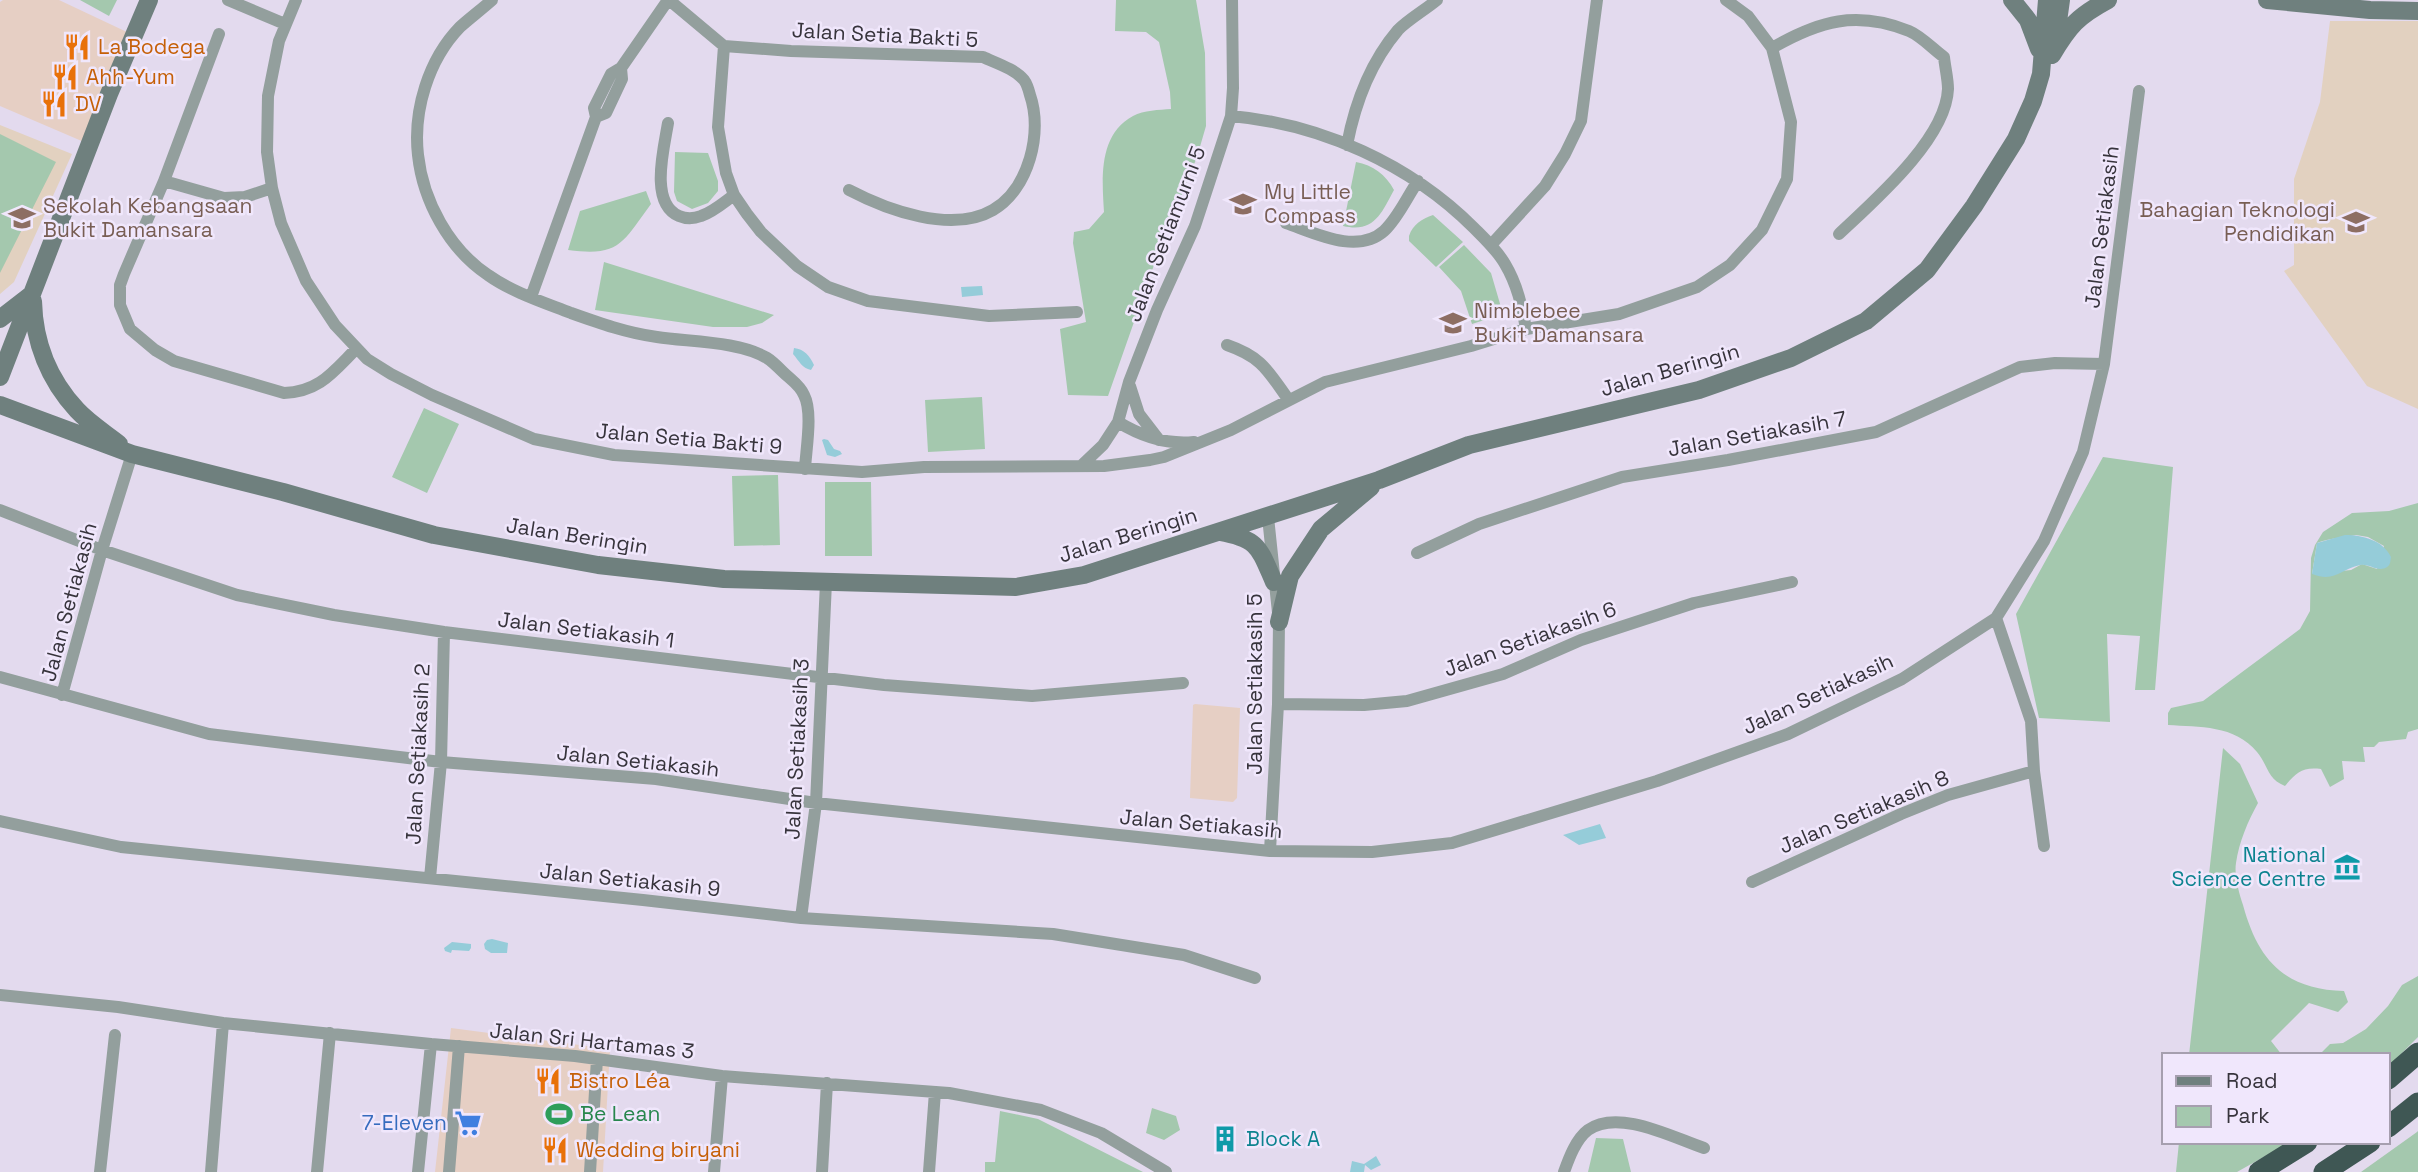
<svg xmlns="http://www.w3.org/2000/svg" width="2418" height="1172" font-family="'Space Grotesk',sans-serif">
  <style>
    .commercial { fill: #e6cfc4 }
    .education { fill: #e2d1c0 }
    .green { fill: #a4c8ae; fill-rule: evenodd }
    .water { fill: #95ccd9 }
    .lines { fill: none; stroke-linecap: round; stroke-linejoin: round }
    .street { stroke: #939f9d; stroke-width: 12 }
    .secondary { stroke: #6f807e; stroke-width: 18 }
    .highway { stroke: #3f5754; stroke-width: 21 }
    .labels { text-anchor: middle; stroke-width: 5; stroke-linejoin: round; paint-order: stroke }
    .street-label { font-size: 21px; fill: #37343c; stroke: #f0e7fc }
    .food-label { font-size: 21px; fill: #c56008; stroke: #f0e7fc; text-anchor: start }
    .education-label { font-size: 21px; fill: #785e54; stroke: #f0e7fc; text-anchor: start }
    .culture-label { font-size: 21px; fill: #0d838f; stroke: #f0e7fc; text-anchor: end }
    .leisure-label { font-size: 21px; fill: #27864d; stroke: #f0e7fc; text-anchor: start }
    .shop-label { font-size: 21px; fill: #366cbe; stroke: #f0e7fc; text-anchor: end }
  </style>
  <rect width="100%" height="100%" fill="#e3daee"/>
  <!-- commercial -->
  <path class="commercial" d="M3,0H59L129,33L84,142L0,106V2Z
    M1195,704L1240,708L1237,798L1233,802L1190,798L1193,705Z
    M451,1028L610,1049L603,1172H435Z"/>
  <!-- education -->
  <path class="education" d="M2330,21H2418V409L2367,386L2284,271L2294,265V179L2320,102Z
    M0,125L72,154L14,282L0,294Z"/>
  <!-- green -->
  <path class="green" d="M80,0H117L109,16Z
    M1116,0H1196L1205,53L1206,126L1197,157L1160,248L1108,396L1068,395L1060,329L1086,322L1073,243L1074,232L1089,229L1104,212C1102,179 1098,135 1133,116C1144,110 1159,110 1171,109L1170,92L1159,42L1146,32L1115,31Z
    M0,134L56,162L0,273Z
    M675,152L708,153L718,181V191L708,203L692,209L677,201L674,192Z
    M1356,162C1373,165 1386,175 1394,190C1381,214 1374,233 1343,226Z
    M646,191L651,204C622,243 620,257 568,250L580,211Z
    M1433,215L1463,242L1436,267L1409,241V236C1413,224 1422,219 1433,215Z
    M1464,245L1491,273L1503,314L1472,324L1461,291L1439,267Z
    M604,262L774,315L762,323L747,327H713L595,310Z
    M982,397L985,449L928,452L925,400Z
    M424,408L459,424L427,493L392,477Z
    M2103,457L2173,467L2155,690H2135L2140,636L2107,634L2110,722L2039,718L2016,614Z
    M778,475L780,545L734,546L732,476Z
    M825,482H871L872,556H825Z
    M2418,503V729L2408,732L2406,739L2379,742L2374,747H2363L2365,762L2342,761L2344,779L2330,787L2321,769C2302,767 2297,772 2285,786C2267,779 2268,765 2257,752C2235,725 2199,727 2168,725V713L2171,708L2203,701L2300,629L2310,611L2311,558L2315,545L2323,532L2352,513L2389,511ZM2356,535L2368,537L2384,546L2377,569L2362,564L2351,570L2312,574L2317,543C2330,538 2342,538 2356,535Z
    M2223,748L2240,764L2258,803C2248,821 2239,842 2236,863C2234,875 2239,893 2243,905C2258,960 2284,989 2344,991L2348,1002L2338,1012L2309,1003L2271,1041L2282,1055H2189Z
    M2418,976V1037L2388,1067V1055H2319L2330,1044L2343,1043L2366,1029L2388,1006L2402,985Z
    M1152,1108L1176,1116L1180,1130L1164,1140L1146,1133Z
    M1000,1111L1038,1119L1143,1172H985V1162H995Z
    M2418,1131V1172H2361L2417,1132Z
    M1596,1138L1623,1139L1631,1172H1588Z
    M2179,1142H2290L2237,1172H2176Z"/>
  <!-- water -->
  <path class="water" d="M982,286L983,295L962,297L961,287Z
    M794,348C804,349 810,356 814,365L811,370C802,368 799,361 793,354Z
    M824,439L828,440L834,449L840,451L842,454L835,457L827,455L822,440Z
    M2345,535C2362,535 2383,540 2391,557C2390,562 2391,564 2387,567C2378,573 2369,563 2360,565C2340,569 2335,583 2312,574L2317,543Z
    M1600,824L1606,838L1579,845L1563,835Z
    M492,939L508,943L507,953H491L485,949L484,944L487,940Z
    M452,942L471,944V948L469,951L452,950L451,953L445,951L444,948Z
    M1376,1156L1381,1165L1371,1170L1365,1165L1364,1172H1350L1352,1161L1364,1164Z"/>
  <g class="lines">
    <!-- street -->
    <path class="street" d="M228,0L285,24
      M296,0L279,41L268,96L267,152L272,188L281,223L306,281L335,325L367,359L391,374L432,395L534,439L614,455L862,472L924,467L1104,466L1150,460L1164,457L1231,430L1325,382L1471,346L1526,329L1619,314L1697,287L1730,265L1762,230L1787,179L1791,122L1772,48L1748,16L1726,0
      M492,0C482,9 470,18 460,27C428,60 413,111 418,155C423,201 449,249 488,275C512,292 543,302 571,313C599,323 627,333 657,337C689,342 739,341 767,358C772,361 778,367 783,372C790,379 800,385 804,395C813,412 806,449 805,469
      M669,0L724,46L791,51L983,57C996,63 1015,69 1024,80C1027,84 1029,91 1030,95C1043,132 1029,189 993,210C952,234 887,210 849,190
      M219,34L164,181L124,274L120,285V305L130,329L155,350L174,361L284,393C319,392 333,372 356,349
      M724,46L718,127L726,173L734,195L747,214L761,232L797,266L828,287L868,301L989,316L1077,312
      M1772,48C1819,21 1856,10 1909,31C1921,36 1933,49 1944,57C1945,67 1948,79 1948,89C1946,139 1874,201 1839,234
      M1231,116C1321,124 1410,164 1474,228C1485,239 1497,250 1505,264C1517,284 1522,306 1526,329
      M596,117L606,113L622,79L621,68
      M668,123C664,148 649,203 679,216C686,219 693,219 701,216C713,212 723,203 734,195
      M1347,145C1355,103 1370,63 1398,30C1409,19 1425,10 1437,0
      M164,181L224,198L245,197L272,188
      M1286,223C1315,233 1357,255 1384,231C1398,218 1407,197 1418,181
      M1491,245L1545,186L1565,154L1581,121L1597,0
      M531,297L596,117L594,108L611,74L621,68L668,0
      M1227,345C1262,357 1268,371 1288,399
      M1130,386L1139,414L1159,440
      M1118,422C1141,436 1166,445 1194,442
      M1082,465L1103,445L1118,422L1129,382L1157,310L1195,226L1231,116L1233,88L1232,0
      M0,510L102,550L237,595L334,615L444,632L884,685L1032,696L1183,683
      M1268,517L1279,622L1278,704L1270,851
      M1417,553L1479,524L1622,477L1728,460L1876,432L2020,367L2055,363L2104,364
      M1996,618L2031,721L2034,771L2044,846
      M0,677L209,734L441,762L656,779L816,803L1270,851L1372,852L1452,843L1657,781L1788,734L1902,679L1996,618L2044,541L2083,452L2104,364L2139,91
      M62,695L102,550L132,454
      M1278,704L1364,705L1407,701L1503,674L1581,640L1694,603L1792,582
      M0,821L121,847L643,900L801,918L1053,934L1184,955L1255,978
      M430,878L441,762L444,632
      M1752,882L1901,814L1948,795L2034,771
      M801,918L816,803L826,582
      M0,995L118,1007L223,1023L431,1044L575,1056L722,1076L949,1093L1041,1110L1101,1133L1166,1172
      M100,1172L115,1035
      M211,1172L223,1023
      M317,1172L330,1033
      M418,1172L431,1044
      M449,1172L459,1046
      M590,1172L597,1059
      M714,1172L722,1076
      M822,1172L827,1083
      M929,1172L935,1092
      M1564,1172C1569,1158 1576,1139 1588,1130C1618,1108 1674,1138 1704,1148"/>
    <!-- secondary -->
    <path class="secondary" d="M2012,0L2028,20L2039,49
      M2267,0L2370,10L2418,11
      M2055,43L2061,0
      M2052,55C2069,26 2078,16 2108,0
      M33,301C34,342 49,380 77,410C89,423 105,433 119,444
      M0,319L32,294
      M0,377L109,94L149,0
      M0,405L132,454L283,492L434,535L598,565L724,579L1016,587L1084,575L1379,480L1469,445L1699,390L1791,358L1866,321L1927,270L1974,206L2016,139L2033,101L2041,74L2047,0
      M1220,532C1259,539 1259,548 1274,582
      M1279,622L1290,576L1321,529L1371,487"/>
    <!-- highway -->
    <path class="highway" d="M2388,1079L2418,1053
      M2388,1127L2418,1103
      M2259,1172L2307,1142
      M2324,1172L2370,1142"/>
  </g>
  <!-- icons -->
  <defs>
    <g id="restaurant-bare" transform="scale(2.1)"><path d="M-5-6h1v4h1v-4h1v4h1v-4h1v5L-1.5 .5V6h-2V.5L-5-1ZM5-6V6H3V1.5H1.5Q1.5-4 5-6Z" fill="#e8710a" stroke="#f0e7fc" stroke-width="2.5" paint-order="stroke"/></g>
    <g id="school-bare" transform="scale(2.1)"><path d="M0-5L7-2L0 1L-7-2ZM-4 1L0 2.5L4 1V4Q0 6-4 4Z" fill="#8d6e63" stroke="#f0e7fc" stroke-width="2.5" paint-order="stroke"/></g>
    <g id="museum-bare" transform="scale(2.1)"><path d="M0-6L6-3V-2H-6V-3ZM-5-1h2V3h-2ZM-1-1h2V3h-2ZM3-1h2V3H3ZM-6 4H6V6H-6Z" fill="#0f9aa8" stroke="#f0e7fc" stroke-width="2.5" paint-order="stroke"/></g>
    <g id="stadium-bare" transform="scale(2.1)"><path d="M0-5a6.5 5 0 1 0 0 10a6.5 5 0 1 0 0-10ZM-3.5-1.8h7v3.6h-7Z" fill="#2e9e5b" stroke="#f0e7fc" stroke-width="2.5" paint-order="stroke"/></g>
    <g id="supermarket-bare" transform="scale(2.1)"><path d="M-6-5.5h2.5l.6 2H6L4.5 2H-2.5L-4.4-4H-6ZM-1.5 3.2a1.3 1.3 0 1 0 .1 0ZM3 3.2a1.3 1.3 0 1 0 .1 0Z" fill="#3f7fe0" stroke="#f0e7fc" stroke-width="2.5" paint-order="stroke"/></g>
    <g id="building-bare" transform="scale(2.1)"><path d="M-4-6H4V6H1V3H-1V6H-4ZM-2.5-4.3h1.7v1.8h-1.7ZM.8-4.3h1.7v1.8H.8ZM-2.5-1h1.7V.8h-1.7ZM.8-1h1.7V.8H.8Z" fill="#0f9aa8" stroke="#f0e7fc" stroke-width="2.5" paint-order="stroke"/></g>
  </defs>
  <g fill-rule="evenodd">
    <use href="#restaurant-bare" x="77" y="47"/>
    <use href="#restaurant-bare" x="65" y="77"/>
    <use href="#restaurant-bare" x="54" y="104"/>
    <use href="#school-bare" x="1243" y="204"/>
    <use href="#school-bare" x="22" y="218"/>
    <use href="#school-bare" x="2356" y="222"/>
    <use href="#school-bare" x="1453" y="323"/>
    <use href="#museum-bare" x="2347" y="867"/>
    <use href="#restaurant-bare" x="548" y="1081"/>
    <use href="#stadium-bare" x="559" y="1114"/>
    <use href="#supermarket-bare" x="468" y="1123"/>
    <use href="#building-bare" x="1225" y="1139"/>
    <use href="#restaurant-bare" x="555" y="1150"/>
  </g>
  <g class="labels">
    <!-- street labels -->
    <g class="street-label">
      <text transform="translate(885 35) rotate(3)" y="7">Jalan Setia Bakti 5</text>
      <text transform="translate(2102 227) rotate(-83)" y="7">Jalan Setiakasih</text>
      <text transform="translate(1166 234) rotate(-69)" y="7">Jalan Setiamurni 5</text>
      <text transform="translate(1670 370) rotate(-16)" y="7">Jalan Beringin</text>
      <text transform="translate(1757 434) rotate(-10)" y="7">Jalan Setiakasih 7</text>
      <text transform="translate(689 439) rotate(5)" y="7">Jalan Setia Bakti 9</text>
      <text transform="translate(1128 535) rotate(-17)" y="7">Jalan Beringin</text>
      <text transform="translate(577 536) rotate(9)" y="7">Jalan Beringin</text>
      <text transform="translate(69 602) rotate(-75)" y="7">Jalan Setiakasih</text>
      <text transform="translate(586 630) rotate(7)" y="7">Jalan Setiakasih 1</text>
      <text transform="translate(1530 639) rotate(-20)" y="7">Jalan Setiakasih 6</text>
      <text transform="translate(1255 684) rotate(-90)" y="7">Jalan Setiakasih 5</text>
      <text transform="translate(1818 694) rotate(-25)" y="7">Jalan Setiakasih</text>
      <text transform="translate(797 749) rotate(-87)" y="7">Jalan Setiakasih 3</text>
      <text transform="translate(418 754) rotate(-87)" y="7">Jalan Setiakasih 2</text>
      <text transform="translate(638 761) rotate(6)" y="7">Jalan Setiakasih</text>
      <text transform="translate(1864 812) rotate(-23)" y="7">Jalan Setiakasih 8</text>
      <text transform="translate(1201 824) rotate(5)" y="7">Jalan Setiakasih</text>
      <text transform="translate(630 880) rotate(6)" y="7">Jalan Setiakasih 9</text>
      <text transform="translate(592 1041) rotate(6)" y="7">Jalan Sri Hartamas 3</text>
    </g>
    <!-- food labels -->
    <g class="food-label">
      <text x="98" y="54">La Bodega</text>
      <text x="86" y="84">Ahh-Yum</text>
      <text x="75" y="111">DV</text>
      <text x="569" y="1088">Bistro Léa</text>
      <text x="576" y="1157">Wedding biryani</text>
    </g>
    <!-- education labels -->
    <g class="education-label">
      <text x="1264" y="199">My Little<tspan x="1264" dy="24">Compass</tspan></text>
      <text x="43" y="213">Sekolah Kebangsaan<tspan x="43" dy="24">Bukit Damansara</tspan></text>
      <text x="2335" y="217" text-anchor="end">Bahagian Teknologi<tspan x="2335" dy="24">Pendidikan</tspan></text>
      <text x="1474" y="318">Nimblebee<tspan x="1474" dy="24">Bukit Damansara</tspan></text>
    </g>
    <!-- culture labels -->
    <g class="culture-label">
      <text x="2326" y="862">National<tspan x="2326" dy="24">Science Centre</tspan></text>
      <text x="1246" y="1146" text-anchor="start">Block A</text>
    </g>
    <!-- leisure labels -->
    <g class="leisure-label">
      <text x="580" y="1121">Be Lean</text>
    </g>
    <!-- shop labels -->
    <g class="shop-label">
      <text x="447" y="1130">7-Eleven</text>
    </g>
  </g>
  <!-- legend -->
  <rect x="2162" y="1053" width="228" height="91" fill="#f0e7fc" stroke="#a69faf" stroke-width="2"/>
  <rect x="2176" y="1076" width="35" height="10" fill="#6f807e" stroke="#a69faf" stroke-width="2"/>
  <text x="2226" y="1088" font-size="21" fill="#37343c">Road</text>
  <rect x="2176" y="1106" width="35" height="21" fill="#a4c8ae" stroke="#a69faf" stroke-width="2"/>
  <text x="2226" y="1123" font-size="21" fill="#37343c">Park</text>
</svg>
